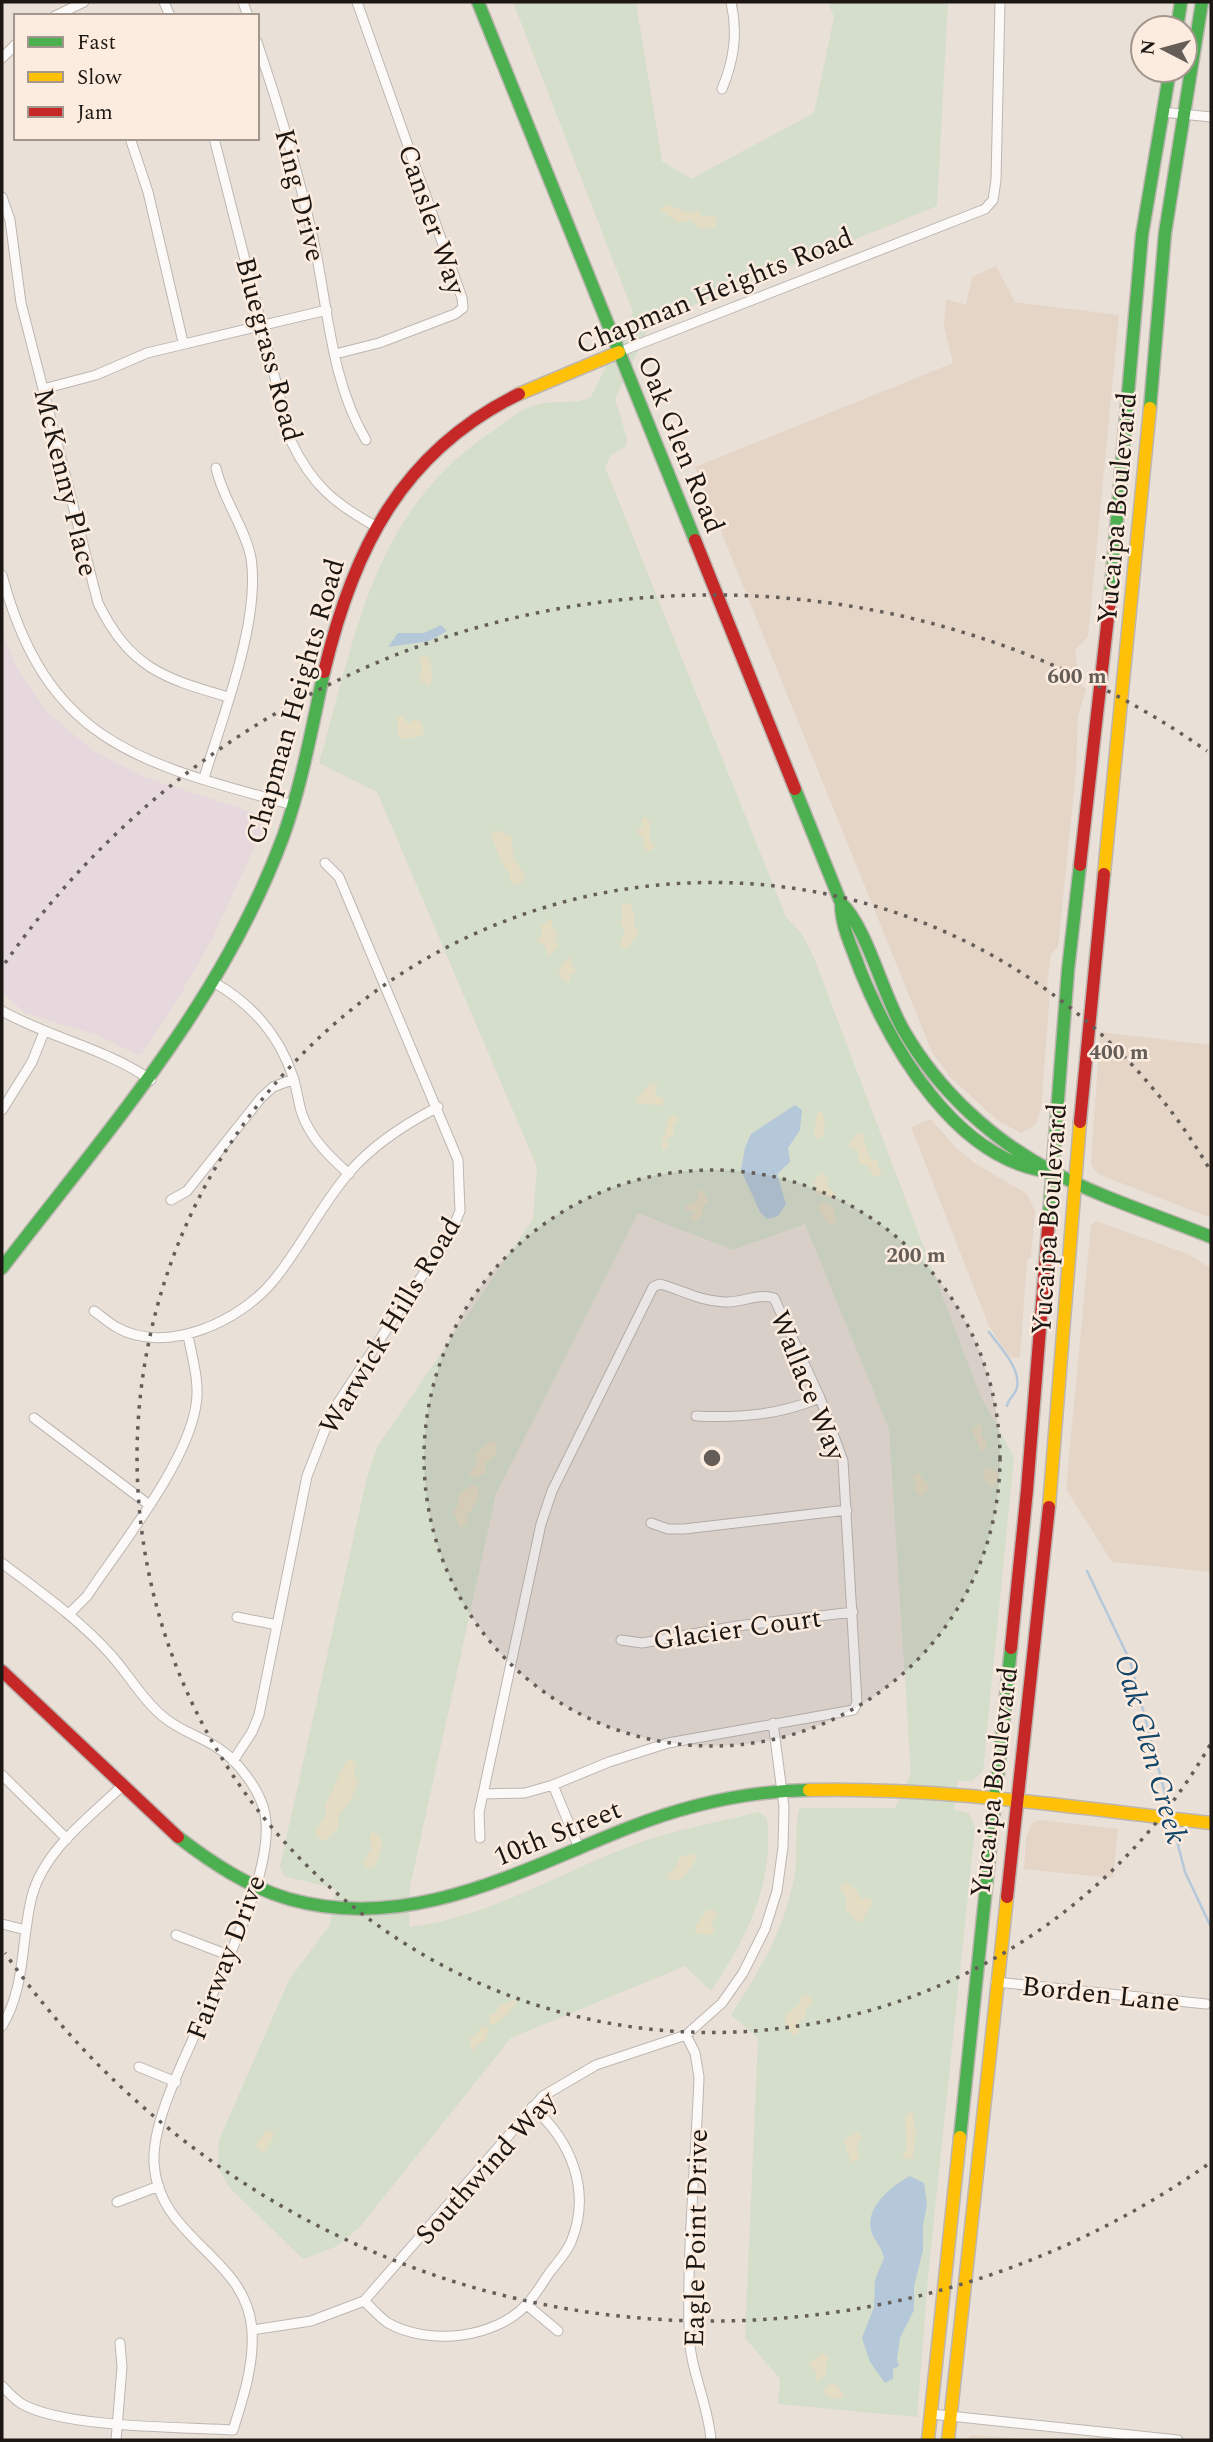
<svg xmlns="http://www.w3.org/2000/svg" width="1213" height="2442" font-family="Spectral,serif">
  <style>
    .built { fill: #e4d5c7 }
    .education { fill: #e7d8dd }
    .green { fill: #d5ddcb }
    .sand { fill: #e5dcc4 }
    .water { fill: #b4c8d9 }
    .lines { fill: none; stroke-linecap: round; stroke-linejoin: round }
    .stream { stroke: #b4c8d9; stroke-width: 2.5 }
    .street-casing { stroke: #bdb6b0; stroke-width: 11 }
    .fast-casing { stroke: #bdb6b0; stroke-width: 15 }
    .slow-casing { stroke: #bdb6b0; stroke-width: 15 }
    .jam-casing { stroke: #bdb6b0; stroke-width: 15 }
    .street { stroke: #fcfaf9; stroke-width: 9 }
    .fast { stroke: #4caf50; stroke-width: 12 }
    .slow { stroke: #ffc107; stroke-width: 12 }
    .jam { stroke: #c62828; stroke-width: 12 }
    .ring { fill: none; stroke: #645d58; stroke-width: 3.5; stroke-dasharray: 3.5 7 }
    .labels { text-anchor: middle; stroke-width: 5; stroke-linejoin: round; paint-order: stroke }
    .street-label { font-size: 28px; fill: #1d1713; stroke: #fcecdf }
    .water-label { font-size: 30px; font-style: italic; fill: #12466a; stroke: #fcecdf }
    .centre { fill: #645d58; stroke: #fcecdf; stroke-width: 3.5 }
    .ring-label { font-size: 21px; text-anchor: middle; font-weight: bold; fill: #645d58; stroke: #fcecdf; stroke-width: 5; stroke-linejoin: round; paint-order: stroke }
  </style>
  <rect width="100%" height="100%" fill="#e9e0d8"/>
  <!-- built -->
  <path class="built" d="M996,266L1015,302L1119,315L1088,637L1075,650L1080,683L1086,689L1078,716L1076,771L1058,946L1051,954L1047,984L1050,991L1041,1110L1035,1125L1021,1133L999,1122L950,1077L932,1052L695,467L953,363L944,327L946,299L966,305L972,277Z
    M1100,1032L1211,1045V1218L1098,1174L1091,1164Z
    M931,1119L955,1147L976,1164L1027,1194L1035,1211L1031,1257L1027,1260L1020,1358L1010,1357L989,1326L911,1127Z
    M1096,1221L1188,1254L1211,1268V1572L1112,1562L1066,1489L1091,1225Z
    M1040,1820L1118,1829L1113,1878L1024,1869L1026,1838L1032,1823Z
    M973,2435L1036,2440H965Z"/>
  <!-- education -->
  <path class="education" d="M2,632L16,667L48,713L95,752L144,777L261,815L264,827L210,943L173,1007L143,1052L138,1055L97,1035L25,1013L2,992Z"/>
  <!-- green -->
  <path class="green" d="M513,2H636L662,161L691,179L814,113L834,17L828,2H948L937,206L652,322L615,399L627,439L626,446L611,455L605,467L786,917L802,934L814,958L980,1395L1014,1457L983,1771L972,1781H958L954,1810L969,1813L975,1828L928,2277L917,2417L778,2404L780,2379L745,2338L758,2038L731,2015C760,1970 787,1926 795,1872C798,1855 794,1823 800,1808H895L911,1774L889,1429L805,1224L733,1250L638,1213L496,1494L410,1887L409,1927C497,1916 567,1867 650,1839C685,1828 723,1821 759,1812L767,1818C775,1882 746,1940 711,1991L685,1966L511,2038L359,2228L335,2247L303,2259L229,2187L218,2168L219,2140L289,1980L330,1925L336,1889L284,1876L280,1866L367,1477L377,1447L533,1219L537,1167L377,792L319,763C356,636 372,512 490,433C501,425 513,415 525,409C549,397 570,407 591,397L633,312Z"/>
  <!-- sand -->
  <path class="sand" d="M666,204L688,213L698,210L702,217L715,216L716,227L699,229L692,220L679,223L660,210Z
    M422,656H427C432,663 434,680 429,686L419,680L422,670L419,659Z
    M402,715L408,724L414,719L421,722L424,731L422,736L403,739L398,736L397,718Z
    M646,817L650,822V840L654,845L653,850L648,851L643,847L644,839L637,832L642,826V819Z
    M496,830L512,837L513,857L525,876L520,884L511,883L509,873C502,868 497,848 492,838V832Z
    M625,903L631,904L635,918L633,925L639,932L627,949H623L620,943L625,932L620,922L623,915L621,906Z
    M552,918V927L557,933L554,940L559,946L548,957L546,947L537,941L542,934L541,926Z
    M569,956L572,966L578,972L570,974V981L565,982L558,971Z
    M652,1082L658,1085L654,1094L664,1099L663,1105L637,1104L636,1100Z
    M821,1111L825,1121L823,1136L817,1139L814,1135L817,1112Z
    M675,1115L679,1120L672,1127L675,1134L666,1139L668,1147L664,1150L661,1147L669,1118Z
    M857,1133H862L870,1158L878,1161L877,1166L882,1171L879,1176L874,1177L868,1166L859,1164L858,1150L848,1146Z
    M821,1172L828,1179L827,1187L836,1195L835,1199L817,1194L814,1182Z
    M702,1189L708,1201L703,1207V1216L693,1222L691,1218L695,1211L685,1210V1206L698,1201L697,1192Z
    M822,1202L834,1207L836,1224L829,1225L818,1207Z
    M976,1425H982V1436L987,1441L986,1448L981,1452L972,1430Z
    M490,1441L497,1443L495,1456L485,1463L486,1473L473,1478L469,1474L477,1463L475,1455Z
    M985,1467L999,1473L994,1487L987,1485L983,1471Z
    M918,1473L930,1487L920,1497L914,1488L917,1482L912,1477Z
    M472,1485L478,1486C481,1494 474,1509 467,1514V1525L460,1528L453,1511L459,1504L457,1496Z
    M349,1759L356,1763L354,1774L358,1782L351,1800L339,1814L338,1828L327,1839L321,1840L316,1835V1829L326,1816L325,1805C333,1793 340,1767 349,1759Z
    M372,1832L379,1835L382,1846L375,1866L367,1869L363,1863L372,1848L370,1838Z
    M692,1853L697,1858L683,1878L670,1881L667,1876L676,1868L679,1858Z
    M846,1883L856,1889L860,1899L868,1898L873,1902L861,1922L856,1921L845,1908L847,1900L840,1887Z
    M707,1910H714L717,1915L711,1923L715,1930L712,1935L698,1934L694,1928Z
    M802,1995H810L812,2003L806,2009L805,2018L798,2022L799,2033L793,2036L785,2025V2016L799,2004Z
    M516,1999V2003C510,2011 503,2020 493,2025L489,2023V2015L496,2013L499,2006Z
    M482,2026L489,2029L486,2040L479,2043L473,2052L469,2038L475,2036Z
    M912,2110L916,2134L913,2157L906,2160L902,2156L907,2148L905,2117Z
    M266,2131H272L274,2136L264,2153L255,2146Z
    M857,2132L862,2137L856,2146L860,2157L851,2163L844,2140Z
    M823,2353L828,2357L825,2376L816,2381V2372L809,2363Z
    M830,2384L837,2385L844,2396L839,2399L826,2396L824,2390Z"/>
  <!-- water -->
  <path class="water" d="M441,625L447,631L429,641L388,647L398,633H424Z
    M795,1105L802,1110L800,1130L788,1148L790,1162L777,1174L786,1204L778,1216L767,1219L760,1212L741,1170L745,1148L751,1134Z
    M910,2176L924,2183L927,2205L923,2225V2250L914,2286V2310L900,2338L897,2360L899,2366L893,2369V2379L885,2383L870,2362L862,2338L874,2307L875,2280L884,2258C882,2247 875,2242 872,2233C863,2209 891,2186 910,2176Z"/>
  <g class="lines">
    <!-- stream -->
    <path class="stream" d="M989,1332C999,1346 1021,1368 1017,1387C1016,1395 1008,1398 1007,1406
      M1087,1571L1130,1661L1170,1812
      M1172,1822L1185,1872L1211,1927"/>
    <!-- street casing -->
    <g class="street-casing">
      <path id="street" d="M164,2L170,16
        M243,2L248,16
        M55,16L84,2
        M257,42C279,106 298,172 313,238C328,305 330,380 366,440
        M2,58L16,44
        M722,89C734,60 738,33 731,2
        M1162,112L1211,117
        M130,138L148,192L183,342
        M214,138L291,441C312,485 334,503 375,526
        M2,197L10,220L21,303L98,603C130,668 163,678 228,697
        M619,352L985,209L993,200L996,180L1000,2
        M335,354L379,343L455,314L463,308L462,298L357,2
        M43,389L96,375L147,353L327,310
        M2,575C47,744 140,763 293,805
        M204,778C222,718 261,620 251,558C245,527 223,500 216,468
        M215,983C253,1005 279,1035 293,1077C297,1089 298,1102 302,1114C311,1139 330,1157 349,1174
        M2,1011C50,1038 105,1048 151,1080
        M2,1110L32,1062L44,1032
        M171,1200L187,1191L261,1098L273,1087L294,1079
        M94,1311C101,1316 108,1322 116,1327C166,1356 241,1321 274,1280C301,1247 320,1207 348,1174C372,1145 405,1124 438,1107
        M696,1416C740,1418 779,1415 820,1398
        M34,1418L148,1504
        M651,1523L668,1529H684L847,1510
        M2,1563C40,1592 79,1619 111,1655C129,1675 144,1702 166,1719C187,1735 213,1740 233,1760C247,1775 261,1793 265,1814C275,1868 225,1963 204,2014C187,2055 152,2118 154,2163C158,2240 249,2257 252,2332C254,2365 243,2399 233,2430C181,2427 65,2428 22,2404C15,2400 8,2392 2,2386
        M69,1614L87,1596C121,1545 187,1464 196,1405C200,1382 192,1358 188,1335
        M237,1617L277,1625
        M621,1640L642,1643L737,1626L853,1612
        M233,1761L252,1732L259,1715L307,1476L332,1412L451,1232L460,1211L458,1160L339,877L325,863
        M2,1775L67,1839
        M553,1785L579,1848
        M480,1838L479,1812L483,1794L541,1524L552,1491L653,1287L660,1284C682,1290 700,1301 724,1302C742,1303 757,1293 774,1298L820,1398L843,1461L857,1703L853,1710L668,1743L609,1762L553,1785L525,1793L483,1794
        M2,1924L26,1930
        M176,1935L228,1955
        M996,1982L1206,2004
        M2,2026C26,1988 21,1938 32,1896C44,1850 90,1817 123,1785
        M686,2035L695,2053L699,2077C696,2160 687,2246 689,2330C689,2369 708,2402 711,2440
        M139,2067L176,2082
        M117,2202L159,2186
        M364,2301C372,2308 379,2317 388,2323C429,2346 496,2339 528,2303C536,2294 543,2282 550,2272C557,2263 567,2252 571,2242C592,2191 571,2140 532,2107
        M527,2305L558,2331
        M252,2330L311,2321L364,2301L543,2096L596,2065L686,2035L722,2003L743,1973L765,1929L777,1891L783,1847L784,1807L773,1723
        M931,2414L1178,2440
        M116,2440L122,2367L120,2343"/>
    </g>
    <!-- fast casing -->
    <g class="fast-casing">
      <path id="fast" d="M478,2L695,540
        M1177,28L1181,2
        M1150,408L1165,233L1202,2
        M1110,599L1142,235L1170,70
        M795,789L841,903C841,927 852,947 860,970C892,1049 957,1162 1052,1172
        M841,903C867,927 883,996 904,1031C939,1091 992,1140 1053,1172C1099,1197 1162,1217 1211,1237
        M1048,1229L1068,970L1080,865
        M2,1268C107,1131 222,1002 283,837C302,784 312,727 324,672
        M178,1837C212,1863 248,1887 289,1899C409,1933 519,1871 628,1828C686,1805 747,1791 809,1790
        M960,2137L1011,1648"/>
    </g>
    <!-- slow casing -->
    <g class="slow-casing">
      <path id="slow" d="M519,394L619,352
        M1104,874L1150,408
        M1049,1507L1080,1122
        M809,1790C944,1787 1077,1808 1211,1823
        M928,2440L960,2137
        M948,2440L1007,1897"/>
    </g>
    <!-- jam casing -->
    <g class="jam-casing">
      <path id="jam" d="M695,540L795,789
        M324,672C353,550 401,452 519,394
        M1080,865L1110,599
        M1080,1122L1104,874
        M1011,1648L1027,1490L1048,1229
        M2,1671L178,1837
        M1007,1897L1049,1507"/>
    </g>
    <!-- street -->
    <use href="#street" class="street"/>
    <!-- fast -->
    <use href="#fast" class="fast"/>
    <!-- slow -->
    <use href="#slow" class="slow"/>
    <!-- jam -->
    <use href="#jam" class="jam"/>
  </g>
  <!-- distance rings -->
  <circle cx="712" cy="1458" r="288" fill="#645d58" fill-opacity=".12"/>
  <g class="ring">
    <circle cx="712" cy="1458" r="288"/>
    <path d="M1210 1745A575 575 0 1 1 1210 1170"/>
    <path d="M1207 2165A863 863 0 0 1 5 1953M5 963A863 863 0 0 1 1207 751"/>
  </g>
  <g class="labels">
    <!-- street labels -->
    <g class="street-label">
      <text transform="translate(301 195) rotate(76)" y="10">King Drive</text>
      <text transform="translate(433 219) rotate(71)" y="10">Cansler Way</text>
      <text transform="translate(714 290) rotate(-22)" y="10">Chapman Heights Road</text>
      <text transform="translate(270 349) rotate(75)" y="10">Bluegrass Road</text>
      <text transform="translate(682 444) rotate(68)" y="10">Oak Glen Road</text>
      <text transform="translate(67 482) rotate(76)" y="10">McKenny Place</text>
      <text transform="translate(1116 508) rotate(-85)" y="10">Yucaipa Boulevard</text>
      <text transform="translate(294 701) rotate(-74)" y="10">Chapman Heights Road</text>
      <text transform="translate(1048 1219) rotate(-86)" y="10">Yucaipa Boulevard</text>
      <text transform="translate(389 1325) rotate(-59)" y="10">Warwick Hills Road</text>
      <text transform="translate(809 1385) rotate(68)" y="10">Wallace Way</text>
      <text transform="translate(737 1628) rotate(-8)" y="10">Glacier Court</text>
      <text transform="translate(993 1782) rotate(-83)" y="10">Yucaipa Boulevard</text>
      <text transform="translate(557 1832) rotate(-22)" y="10">10th Street</text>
      <text transform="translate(225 1957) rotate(-69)" y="10">Fairway Drive</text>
      <text transform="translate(1101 1993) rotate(6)" y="10">Borden Lane</text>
      <text transform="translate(485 2167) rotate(-48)" y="10">Southwind Way</text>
      <text transform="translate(695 2238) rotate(-89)" y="10">Eagle Point Drive</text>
    </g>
    <!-- water labels -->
    <g class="water-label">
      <text transform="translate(1151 1749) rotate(74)" y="10">Oak Glen Creek</text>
    </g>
  </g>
  <circle cx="712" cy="1458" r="10" class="centre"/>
  <g class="ring-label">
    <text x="1077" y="683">600 m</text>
    <text x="1119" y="1059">400 m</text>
    <text x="916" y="1262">200 m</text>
  </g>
  <!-- border -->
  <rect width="1213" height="2442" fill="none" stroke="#1d1713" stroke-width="7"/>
  <!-- legend -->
  <rect x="14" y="14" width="245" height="126" fill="#fcecdf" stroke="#a3978d" stroke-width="2"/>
  <rect x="28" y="37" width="35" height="10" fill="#4caf50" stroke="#a3978d" stroke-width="2"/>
  <text x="77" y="49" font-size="21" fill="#1d1713">Fast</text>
  <rect x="28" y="72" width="35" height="10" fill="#ffc107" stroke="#a3978d" stroke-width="2"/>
  <text x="77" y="84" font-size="21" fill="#1d1713">Slow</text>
  <rect x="28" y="107" width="35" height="10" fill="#c62828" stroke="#a3978d" stroke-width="2"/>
  <text x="77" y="119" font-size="21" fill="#1d1713">Jam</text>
  <!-- north arrow -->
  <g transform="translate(1164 49) rotate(276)"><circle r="33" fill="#fcecdf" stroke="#a3978d" stroke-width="2"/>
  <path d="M0-5L12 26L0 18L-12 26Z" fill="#645d58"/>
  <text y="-10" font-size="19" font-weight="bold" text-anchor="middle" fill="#1d1713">N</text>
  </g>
</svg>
